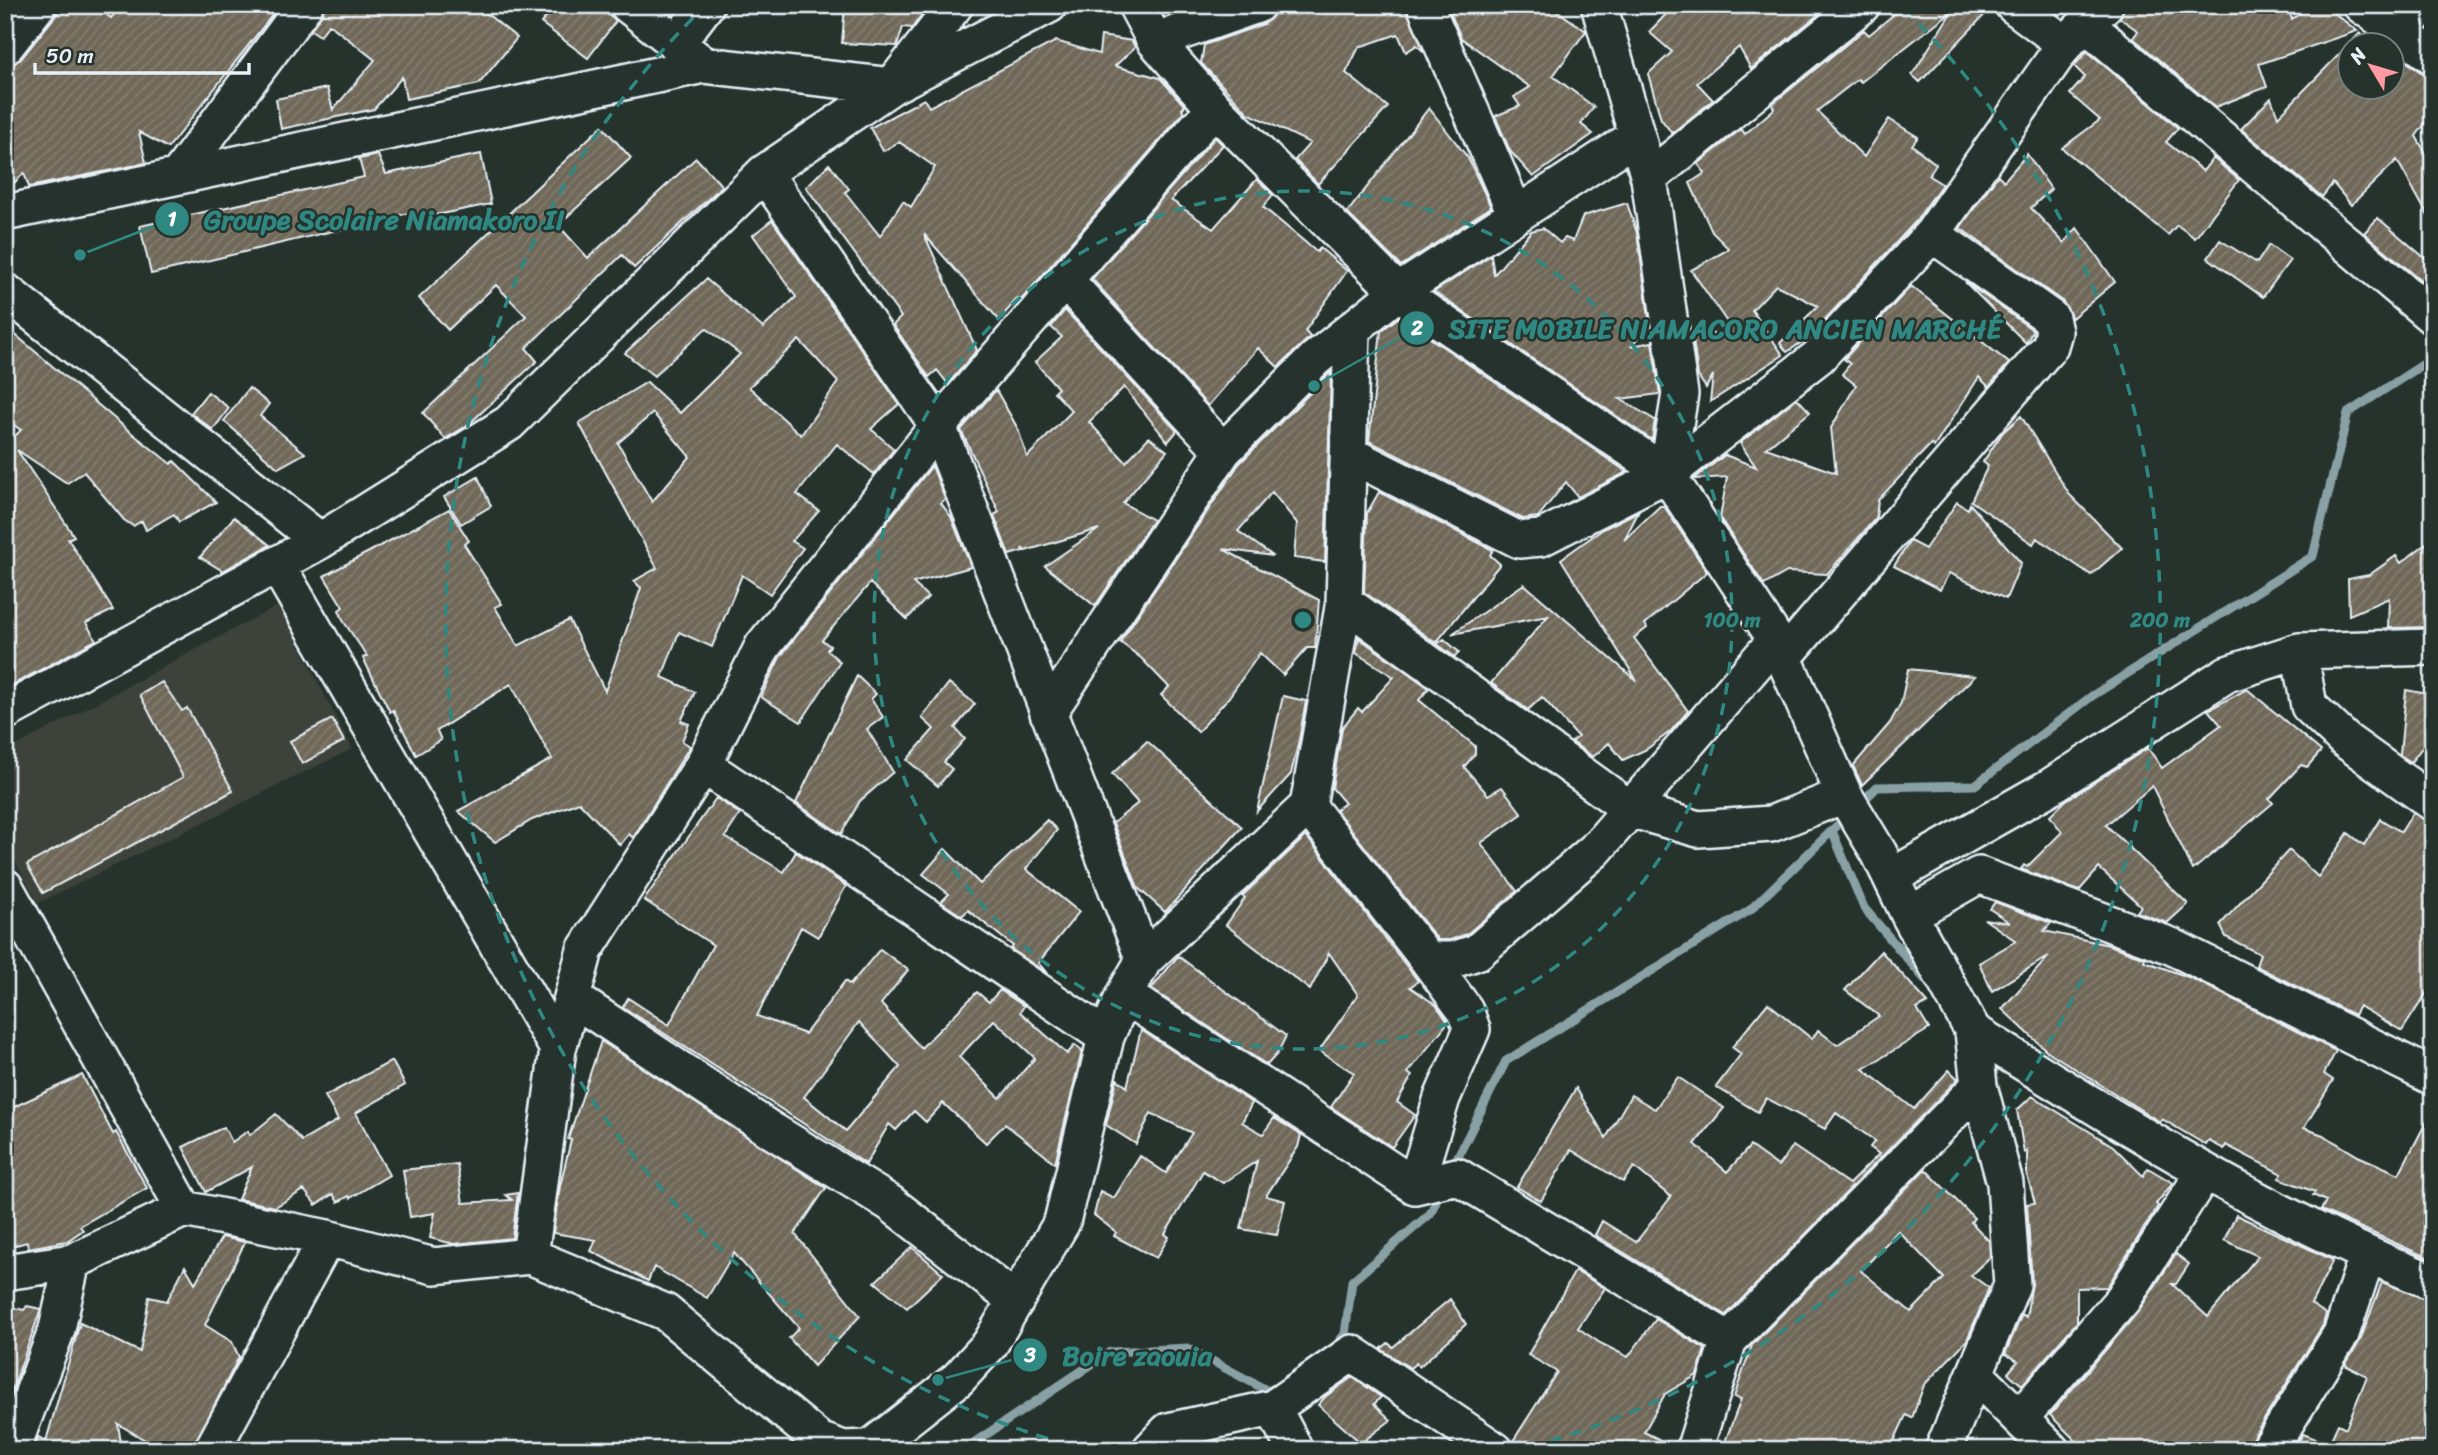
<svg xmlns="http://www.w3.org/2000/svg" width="2438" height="1455" font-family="Sriracha,sans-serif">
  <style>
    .built { fill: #3c433a }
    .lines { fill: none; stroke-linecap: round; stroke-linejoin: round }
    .stream { stroke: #89a1a5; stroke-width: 9 }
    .building { fill: url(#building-hatch); stroke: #e8f1f8; stroke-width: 2; fill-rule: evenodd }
    .minor-casing { stroke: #e8f1f8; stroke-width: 40 }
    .minor { stroke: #26332d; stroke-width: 35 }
    .ring { fill: none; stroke: #308883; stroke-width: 3.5; stroke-dasharray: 12 9 }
    .centre { fill: #308883; stroke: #26332d; stroke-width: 3.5 }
    .ring-label { font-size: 21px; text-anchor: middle; font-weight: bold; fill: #308883; stroke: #26332d; stroke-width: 5; stroke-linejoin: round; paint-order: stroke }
    .leader { fill: none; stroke: #308883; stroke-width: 2.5 }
    .callout-dot { fill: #308883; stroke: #26332d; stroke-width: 2.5 }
    .mark-label { font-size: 21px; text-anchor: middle; font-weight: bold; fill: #fff }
    .callout-label { font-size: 28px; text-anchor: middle; font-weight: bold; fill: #308883; stroke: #26332d; stroke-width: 5; stroke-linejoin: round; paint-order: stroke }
  </style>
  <defs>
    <pattern id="building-hatch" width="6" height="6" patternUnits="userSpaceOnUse" patternTransform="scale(1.75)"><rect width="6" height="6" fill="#706858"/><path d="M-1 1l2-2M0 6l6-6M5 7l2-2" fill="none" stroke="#847e71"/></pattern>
  </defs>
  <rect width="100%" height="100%" fill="#26332d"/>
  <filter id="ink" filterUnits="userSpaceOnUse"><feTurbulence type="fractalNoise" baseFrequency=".0143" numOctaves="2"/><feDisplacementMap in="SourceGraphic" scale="14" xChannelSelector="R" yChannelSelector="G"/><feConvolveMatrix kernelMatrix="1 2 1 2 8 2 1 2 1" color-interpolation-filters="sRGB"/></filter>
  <g filter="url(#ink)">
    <!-- built -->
    <path class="built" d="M279,605L352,749L38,903L5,842V752Z"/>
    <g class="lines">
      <!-- stream -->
      <path class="stream" d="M1860,804L1877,787L1975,785L2092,696L2313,556L2348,413L2433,358
        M1832,831L1864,908L1929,984
        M1452,1168L1506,1061L1750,910L1847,816
        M1332,1350L1345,1334L1352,1281L1430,1214L1441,1190
        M963,1450L1110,1352L1188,1348L1268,1391L1278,1387"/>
    </g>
    <!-- building -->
    <path class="building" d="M64,5H95L111,18L122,5H280L168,148L139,132L146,163L29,187L24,173L5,192V67L21,59Z
      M325,5H476L517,38L479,84L406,99L402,77L374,109L281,129L276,99L327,88L333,110L375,60L329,24L320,36L311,30Z
      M556,5H595L616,21L588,58L541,23Z
      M845,5H929L912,28L903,27L897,46L842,43Z
      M1293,5H1405L1424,52L1417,45L1406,52L1398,34L1359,47L1346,73L1388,107L1318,184L1295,160L1310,143L1248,113L1201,63L1204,45L1264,24L1276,10Z
      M1447,5H1549L1586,31L1553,76L1594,107L1581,124L1593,134L1533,177L1510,151L1495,116L1520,106L1514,97L1530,87L1461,38Z
      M1675,5H1830L1751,69L1739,47L1697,83L1713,100L1672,133L1661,119L1648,74L1672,52L1649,32Z
      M1905,5L1993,6L1920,82L1912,75L1952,11L1861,82L1858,79L1817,111L1864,157L1889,119L1918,137L1912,145L1936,164L1929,176L1942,184L1916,221L1808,338L1787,352L1780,343L1818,306L1776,285L1752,310L1783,355L1710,402L1713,375L1706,388L1698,376L1692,333L1705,330L1726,340L1719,327L1729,325L1691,270L1729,249L1712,232L1690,183L1705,173L1698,164L1741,129L1745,134L1774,109L1772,104L1864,30L1869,35Z
      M2125,5H2287L2292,19L2313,5H2324L2357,31L2259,64L2267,87L2215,107L2133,38L2138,31L2120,18Z
      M2360,33L2376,46H2350V88H2392L2393,52L2421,72L2433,76V113L2416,136L2433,166V225L2397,160L2351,205L2333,183L2322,197L2241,129L2271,98L2278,117Z
      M1101,36L1132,41L1135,47L1115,66L1160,78L1185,106L1182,109L1184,112L1021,300L1018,298L999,320L924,234L977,350L948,384L937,370L929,377L893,325L901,317L806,187L829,164L849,189L845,192L880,236L903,201L911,207L935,167L899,142L883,151L870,128L924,99L929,107L1056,41L1099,54Z
      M2087,51L2178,128L2166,142L2203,171L2213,158L2239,180L2195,238L2177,225L2168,235L2062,148L2100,120L2070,94L2085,77L2074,66Z
      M1429,108L1468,158L1491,207L1401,266L1347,213Z
      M602,126L631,158L558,225L588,258L696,158L722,186L634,268L622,255L526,348L537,361L468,425L445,439L423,413L526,316L496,285L448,330L419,298Z
      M1215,137L1223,145L1171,200L1213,229L1257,179L1273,195L1263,207L1317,252L1320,248L1347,271L1305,331L1310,337L1278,367L1258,348L1208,406L1092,279Z
      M481,154L491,204L411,220L409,213L151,274L140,226L364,177L359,159L378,155L386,174Z
      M2027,154L2051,189L2031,208L2064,243L2077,228L2115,282L2072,318L2063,302L1960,228L1998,175L2004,181Z
      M1627,203L1637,233L1650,324L1632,346L1652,342L1660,394L1620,399L1655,420L1652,440L1434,292L1491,255L1494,275L1531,231L1543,228L1560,243L1565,238L1573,241L1583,216Z
      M2378,218L2433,265V290L2364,233Z
      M772,220L899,404L871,429L894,449L874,474L837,444L797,494L819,511L792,541L803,548L770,594L742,575L712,647L679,632L662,677L695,692L681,721L689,724L682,741L690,746L633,838L629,834L620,845L579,802L532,820L495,842L458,811L552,759L511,684L437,731L441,740L416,755L393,710L390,712L363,658L367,656L344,622L339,610L343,607L324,576L449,509L469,541L464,544L502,604L495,607L518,646L569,620L605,691L641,588L634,581L657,568L579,423L647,382L680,413L740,354L706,328L654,376L625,353L706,279L763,328L796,297L753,235ZM799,340L838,382L801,435L749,387ZM653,413L690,457L652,502L618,443Z
      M2220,240L2257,263L2269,245L2290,260L2263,297L2208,258Z
      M1965,282L2033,330L2026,343Z
      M1911,286L2009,363L1989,387L1979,377L1934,447L1931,444L1878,500L1876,518L1827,574L1787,572L1764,585L1720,518L1727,477L1694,479L1725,455L1756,467L1740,443L1797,398L1810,412L1766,448L1836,473L1831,428L1856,385L1842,374L1850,364L1844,359Z
      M1065,310L1177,431L1168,442L1124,387L1089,422L1126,462L1149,437L1167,451L1123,503L1153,520L1095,606L1045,566L1099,529L1025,551L1022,548L1023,551L1009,555L994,515L999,512L961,430L996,390L1018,429L1027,457L1072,411L1054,392L1058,388L1035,362L1062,337L1051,327Z
      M1399,317L1627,472L1578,497L1566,482L1538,517L1523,519L1369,441L1381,331Z
      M5,326L128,430L171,464L174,461L216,502L179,522L174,514L146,530L142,521L133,526L124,520L84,472L67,483L17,450L74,536L68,539L113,610L86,623L96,640L5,689V432L11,440L21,430L5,419Z
      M1331,372L1325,562L1294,558L1297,523L1272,492L1238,531L1273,556L1223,549L1319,600L1315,648H1307L1283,675L1260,653L1229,697L1198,732L1161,695L1169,687L1141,658L1120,642L1239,464Z
      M249,388L269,404L260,416L305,453L278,468L224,421Z
      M208,392L229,408L213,430L191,413Z
      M2021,416L2069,494L2122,548L2091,575L2037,538L2033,544L1971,501L1988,466L1983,462L2003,432Z
      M932,466L945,499L941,503L951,517L971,567L913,583L928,597L907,619L870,583L822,640L830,646L827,650L840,662L801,722L761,697L780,657Z
      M478,477L491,506L461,524L444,497Z
      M1379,492L1493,550L1490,555L1500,564L1436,643L1364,592L1367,513Z
      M1957,502L1968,509L1970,504L2021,563L2006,599L1949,573L1940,590L1894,566L1910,541L1925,549Z
      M1660,506H1664L1707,572L1645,624L1647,628L1634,638L1688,711L1671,731L1647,749L1623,760L1609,743L1593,757L1572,742L1578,737L1542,697L1528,710L1491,683L1548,616L1452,634L1524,584L1637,681L1561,559L1603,529L1639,511L1624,540Z
      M234,517L270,545L223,571L200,557Z
      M2433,538V627L2388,628L2389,598L2349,615L2348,579L2369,575L2396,556L2401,563Z
      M1359,638L1429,688L1419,700L1475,746V754L1464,767L1488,795L1502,787L1522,814L1481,843L1517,891L1467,934L1450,940H1438L1336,810L1345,803L1332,788L1342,728L1358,708L1362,712L1394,677L1356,653Z
      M1444,639L1459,652L1455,657L1437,644Z
      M1908,669L1975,676L1862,785L1853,766L1890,723L1901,703Z
      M857,676L876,694L871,699L883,717L867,729L893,772L860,801L841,834L796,803Z
      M162,682L182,711L187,708L233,791L43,893L27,865L183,777L140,695Z
      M949,683L975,704L955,728L965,739L944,762L952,769L938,786L907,760L934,729L922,718Z
      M2247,689L2321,751L2307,767L2301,765L2269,799L2273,803L2193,870L2152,786L2106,825L2188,904L2167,923L2137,912L2141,906L2099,868L2079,891L2021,869L2024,865L2027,867L2062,832L2050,816L2065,801L2148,748L2162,768L2221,725L2208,710Z
      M2406,690L2433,695V733L2411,762L2400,755Z
      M1283,696L1306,701L1299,740L1291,774L1257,811Z
      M332,719L344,741L302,764L290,741Z
      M1147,741L1242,827L1165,912L1138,888L1113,823L1138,803L1112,774Z
      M716,798L740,814L725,837L784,872L796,852L846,886L818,937L801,927L757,1016L805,1034L845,981L850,985L880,949L908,970L881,1004L921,1048L977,992L989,1002L1000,990L1024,1006L1020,1012L1067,1054L1075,1045L1082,1051L1055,1163L1005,1124L986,1143L943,1103L926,1122L914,1111L896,1130L889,1124L866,1164L623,1007L628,998L669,1025L713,945L644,900ZM994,1020L1035,1058L1000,1098L959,1057ZM859,1022L900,1067L846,1131L804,1097Z
      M2413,813L2433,823V983L2402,1031L2359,1006L2354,1015L2256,966L2260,954L2226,937L2220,925L2289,850L2318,877L2348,833L2364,845L2380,819L2401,832Z
      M1047,820L1057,830L1026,869L1079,912L1038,963L1048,974L1011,949L1013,946L968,910L962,916L941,902L949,894L923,874L945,849L980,884Z
      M1306,836L1418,981L1410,987L1436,1005L1448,1022L1408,1073L1412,1076L1397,1102L1415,1115L1392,1147L1331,1107L1354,1073L1319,1051L1358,995L1329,953L1310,990L1226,925L1245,898L1242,896Z
      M1995,902L2051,923L2044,931L2109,945L2145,958L2144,961L2191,978L2336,1051L2324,1074L2333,1080L2304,1128L2323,1135L2358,1156L2399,1174L2433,1109V1260L2321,1210L2326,1201L2313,1195L2315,1192L2279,1178L2282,1174L2226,1145L2224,1149L2209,1141L2206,1145L2162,1119L2160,1122L2047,1051L2002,1009L2049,956L1992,991L1979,963L2016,941L1984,919L2010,923L1990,909Z
      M1881,951L1928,1003L1917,1009L1929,1029L1863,1069L1914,1109L1949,1070L1958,1079L1726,1315L1595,1235L1602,1221L1636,1242L1671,1197L1634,1167L1623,1182L1571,1150L1541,1201L1517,1187L1576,1088L1606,1138L1631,1095L1655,1109L1678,1077L1724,1108L1695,1144L1727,1172L1750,1146L1778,1166L1793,1146L1849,1184L1879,1154L1870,1147L1875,1141L1836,1113L1825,1129L1766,1098L1758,1112L1716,1087L1741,1054L1732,1047L1768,1003L1812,1039L1818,1030L1837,1045L1879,1016L1845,990Z
      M1178,956L1286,1036L1277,1054L1267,1065L1151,989Z
      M1141,1030L1252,1103L1242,1122L1263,1134L1274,1118L1301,1135L1298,1147L1266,1196L1285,1201L1277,1235L1241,1229L1257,1161L1223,1183L1203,1171L1165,1234L1169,1237L1156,1258L1114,1236L1116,1232L1094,1215L1100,1191L1114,1198L1140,1156L1166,1173L1192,1133L1151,1113L1136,1144L1106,1125L1117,1079L1127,1087Z
      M601,1041L826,1188L795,1234L860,1316L814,1366L789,1338L799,1328L734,1253L707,1298L654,1267L648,1281L591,1251L596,1240L553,1233L560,1186L571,1140L568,1139Z
      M392,1061L405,1085L356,1113L389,1175L350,1198L349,1196L338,1202L333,1194L316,1205L304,1190L275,1207L238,1199L252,1167L206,1192L183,1147L224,1127L232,1142L248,1131L250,1135L276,1114L302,1141L338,1120L325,1096Z
      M82,1075L113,1134L116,1132L147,1188L80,1226L83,1230L67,1241L28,1248L27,1242L5,1248V1111Z
      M2032,1096L2113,1146L2143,1176L2148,1168L2173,1183L2156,1204L2158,1206L2107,1287L2077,1288V1322L2022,1385L2008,1373L2018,1361L2005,1354L2022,1314L2026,1317L2032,1284L2027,1204L2035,1203L2027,1175V1150L2024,1153L2017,1110Z
      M457,1164L463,1203L512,1200L506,1195L518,1193L512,1238L454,1244L430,1238L435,1213L410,1217L403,1170Z
      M1925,1169L1974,1218L1971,1222L1989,1241L1990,1257L1971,1275L1989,1288L1967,1340L1924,1385L1912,1418L1906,1415L1890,1450H1722L1741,1399L1734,1397L1752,1345ZM1898,1231L1944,1278L1911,1312L1861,1271Z
      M2236,1215L2333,1260L2311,1304L2326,1314L2323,1325L2252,1439L2249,1450H2085L2050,1415L2138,1312L2176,1254L2189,1264L2176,1284H2172L2208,1317L2258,1256L2224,1240Z
      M222,1237L245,1242L205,1325L232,1342L239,1357L192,1450H162L118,1424L122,1450H33L38,1437L46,1441L80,1323L140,1352L149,1297L167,1301L185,1266L195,1283Z
      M912,1247L943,1274L907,1308L875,1282Z
      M1575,1271L1605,1288L1578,1328L1600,1343L1628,1357L1656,1319L1705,1349L1697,1375L1665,1394L1644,1432L1675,1447L1674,1450H1515L1513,1441L1557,1372L1528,1355Z
      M2382,1282L2433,1302V1450H2293L2303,1434L2329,1444L2338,1424L2346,1428L2367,1376L2345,1365L2360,1341Z
      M1450,1299L1466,1324L1419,1367L1416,1363L1410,1368L1381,1349L1388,1343L1393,1347Z
      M27,1306L41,1309L5,1410V1320L10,1307L24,1310Z
      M1352,1377L1381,1397L1374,1404L1391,1420L1361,1443L1318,1405L1325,1397Z"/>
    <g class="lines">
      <!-- minor casing -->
      <g class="minor-casing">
        <path id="minor" d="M628,5L704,65
          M1136,5L1155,41L1214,108L1398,292L1667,474
          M1425,5L1516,215
          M1599,5L1649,178L1680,394L1667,474L1776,640L1844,795L1879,853L1909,915L1973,1031L1979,1086L2005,1183L2012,1285L1943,1450
          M2013,5L2065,44
          M2361,5L2433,56
          M2087,25L2433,317
          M2402,34L2421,5
          M1155,41L1257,5
          M677,43L706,5
          M5,47L38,5
          M899,77L955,5
          M180,173L305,5
          M764,173L938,426L1144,960
          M1649,178L1862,5
          M5,213L704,65L892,86
          M1065,280L1223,451
          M5,291L320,541
          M1349,454L1519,540L1541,538L1667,474L1818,357L1932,234L2065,44L2105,5
          M277,565L558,1049
          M1344,602L1630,809L1698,829L1771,824L1844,795
          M2433,647L2299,651L2309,706L2345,740L2433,803
          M1785,656L2050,346L2054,332L2051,318L1932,234
          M5,712L320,541L509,423L764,173L892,86L1049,5
          M1048,713L1223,451L1315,359L1398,292L1637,136
          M703,765L1106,1037
          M1308,806L1428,960H1453L1477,952L1595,850L1776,640
          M1891,877L2048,788L2227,674L2299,651
          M5,887L184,1209
          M1909,915L1979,875L2171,946L2433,1077
          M1428,960L1465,1010L1472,1029L1442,1098L1415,1186L1457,1176L1729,1340
          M1124,995L1415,1186
          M574,999L771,1130L890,1203L1016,1301
          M1973,1031C2121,1124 2270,1217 2433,1282
          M530,1256L558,1049L585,950L703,765L763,646L938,426L1214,108
          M5,1272L72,1262L184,1209L327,1238L434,1266L530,1256L665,1312L819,1440L843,1449L870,1448L958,1379L990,1344L1062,1222L1106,1037L1124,995L1144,960L1308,806L1344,602L1352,329
          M1976,1375L2051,1450
          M1273,1408L1352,1353L1495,1450
          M2021,1417L2123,1299L2205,1171
          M12,1449L57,1329L72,1262
          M212,1450L327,1238
          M1150,1450L1168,1431L1273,1408L1295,1450
          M1694,1450L1729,1340L1979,1086
          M2269,1450L2341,1334L2367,1256"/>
      </g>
      <!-- minor -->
      <use href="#minor" class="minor"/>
    </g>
  </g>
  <!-- distance rings -->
  <g class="ring">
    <circle cx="1303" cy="620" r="429"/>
    <path d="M1088 1450A857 857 0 0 1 702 9M1904 9A857 857 0 0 1 1518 1450"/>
  </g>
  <circle cx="1303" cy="620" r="10" class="centre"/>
  <g class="ring-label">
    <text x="1732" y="627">100 m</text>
    <text x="2160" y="627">200 m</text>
  </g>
  <!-- callouts -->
  <path class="leader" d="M80 255L172 219M1314 386L1417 328M938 1380L1030 1355"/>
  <g class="callout-dot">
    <circle cx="80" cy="255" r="7"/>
    <circle cx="1314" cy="386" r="7"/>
    <circle cx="938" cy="1380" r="7"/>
    <circle cx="172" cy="219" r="18"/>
    <circle cx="1417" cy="328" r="18"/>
    <circle cx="1030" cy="1355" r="18"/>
  </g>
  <g class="mark-label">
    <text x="172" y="226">1</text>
    <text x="1417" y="335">2</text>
    <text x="1030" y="1362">3</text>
  </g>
  <g class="callout-label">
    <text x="384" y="229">Groupe Scolaire Niamakoro II</text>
    <text x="1725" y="338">SITE MOBILE NIAMACORO ANCIEN MARCHÉ</text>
    <text x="1137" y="1365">Boire zaouia</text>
  </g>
  <!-- margin -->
  <rect width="2438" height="1455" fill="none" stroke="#26332d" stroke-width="28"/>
  <rect x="14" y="14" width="2410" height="1427" fill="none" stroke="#e8f1f8" stroke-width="2.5" filter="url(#ink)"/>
  <!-- north arrow -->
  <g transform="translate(2371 66) rotate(308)"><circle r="33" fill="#26332d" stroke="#747f7e" stroke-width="2"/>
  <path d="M0-5L12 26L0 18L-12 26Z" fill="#ff9aa2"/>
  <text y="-10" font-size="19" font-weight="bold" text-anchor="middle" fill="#e8f1f8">N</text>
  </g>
  <!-- scale -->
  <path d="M35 63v10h214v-10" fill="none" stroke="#e8f1f8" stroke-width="3.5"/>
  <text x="46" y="63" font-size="21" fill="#e8f1f8" stroke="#26332d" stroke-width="5" paint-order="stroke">50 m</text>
</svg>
